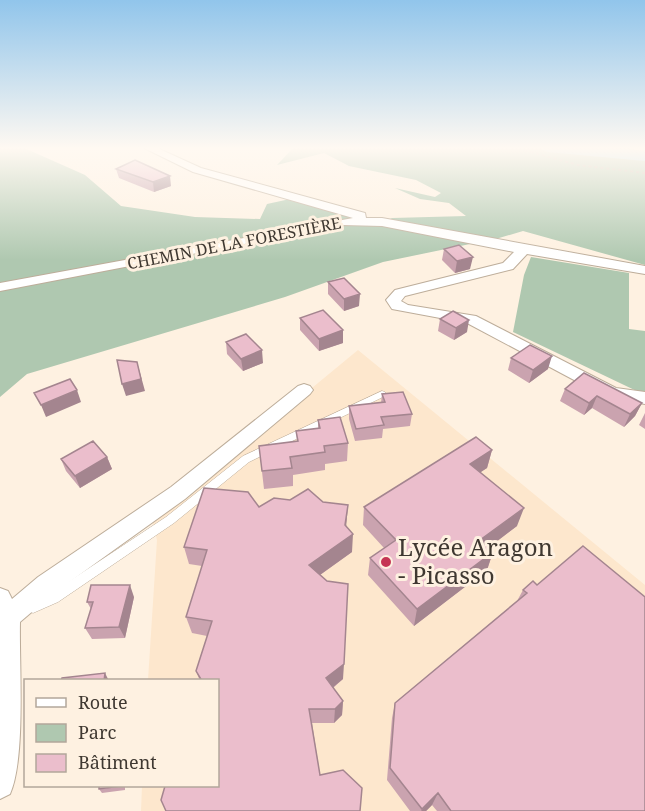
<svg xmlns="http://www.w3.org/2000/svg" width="645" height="811" font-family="'Noto Serif',serif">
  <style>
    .built { fill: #fde7cd }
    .green { fill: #afc8b0 }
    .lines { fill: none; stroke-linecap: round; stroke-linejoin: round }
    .river { fill: #afdef0; fill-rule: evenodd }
    .service-casing { stroke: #bdad9a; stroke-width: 1 }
    .minor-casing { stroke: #bdad9a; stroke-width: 2 }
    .path { stroke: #c5b9ac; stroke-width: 2; stroke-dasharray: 3 3; stroke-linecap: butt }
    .service { fill: #fff; fill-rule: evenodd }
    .minor { fill: #fff; fill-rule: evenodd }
    .wall { fill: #caa3af }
    .shaded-wall { fill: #a4858f }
    .building { fill: #ebbecc; stroke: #a4858f; stroke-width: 1.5 }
    .poi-dot { fill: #c53554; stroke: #fef1e1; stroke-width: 2 }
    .labels { text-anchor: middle; stroke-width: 6; stroke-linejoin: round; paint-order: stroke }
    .far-street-label { font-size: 16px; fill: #3f3831; stroke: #fef1e1 }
    .near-poi-label { font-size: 24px; fill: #3f3831; stroke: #fef1e1; text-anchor: start }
  </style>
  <rect width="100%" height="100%" fill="#fef1e1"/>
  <!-- built -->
  <path class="built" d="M358,350L645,585V811H141L142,786H218V680H148L157,540L152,520Z"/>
  <!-- green -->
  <path class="green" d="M0,147H22L85,175L121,206L195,217L260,219L267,204L290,199L378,225L392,218L466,216L449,203L420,199L395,188L435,197L441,193L416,180L349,166L324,153L277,165L294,147H615L645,151V265L523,231L499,238L383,262L285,297L27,374L0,397Z
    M531,257L629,273V329L645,331V395L513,332L524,275Z"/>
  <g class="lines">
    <!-- river -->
    <path class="river" d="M539,147H601L645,151V161L547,152Z"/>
    <!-- service casing -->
    <g class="service-casing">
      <path id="service" d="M382,391L385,392L386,394L385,396L249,462L174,523L58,602L33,613L29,611L27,607L29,603L50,594L166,517L243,456Z"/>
    </g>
    <!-- minor casing -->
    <g class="minor-casing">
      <path id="minor" d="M142,147H155L201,168L365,213L366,218H382L645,266V274L527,254L513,269L405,296L401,301L408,305L476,316L616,388L645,392V404L606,397L467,323L392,309L386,300L395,290L503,263L514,252L382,226L343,225L0,291V283L353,218L193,172Z
        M304,384L310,386L313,390L310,394L185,499L54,593L20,622C19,665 26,758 10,794L0,799V588L8,591L12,599L38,577L171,487L298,386Z"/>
    </g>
    <!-- path -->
    <path class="path" d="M513,147L578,165L645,173"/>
    <!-- service -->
    <use href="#service" class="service"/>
    <!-- minor -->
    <use href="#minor" class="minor"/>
  </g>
  <!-- wall -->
  <path class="wall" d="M116,169L171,186L154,192L119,178Z
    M444,249L470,269L455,273L442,260Z
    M328,282L359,306L344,311L328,294Z
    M300,318L343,330V343L319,351L300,330Z
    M440,319L467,332L454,340L438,331Z
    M226,342L263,363L243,371L227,354Z
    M511,358L548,369L529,383L508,370Z
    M565,389L642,403L635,416L624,427L592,408L584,415L560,401Z
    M382,394L412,414L410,426L383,429L382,438L355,441L349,419V406L381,403Z
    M645,413V429L639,425Z
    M318,420L348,443L347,461L325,464V470L293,475V486L264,489L259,446L297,441L296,431L318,429Z
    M492,450L487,468L480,472L517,526L488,548L493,552L487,570L414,626L368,575L370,558L384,548L363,525L364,507Z
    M107,457L112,469L80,488L66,471L61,459Z
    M259,507L346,527L352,552L320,575L343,679L333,688L343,701L342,715L334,723H312L320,775L362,788L218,786V681H200L196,671L207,636L192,633L186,617L202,566L189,564L184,547Z
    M537,585L645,811H437L432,805L426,811H410L387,780L392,718L395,703L517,601L523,590Z
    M134,597L125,638L92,639L85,628L91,609L87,602Z
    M125,786V790L102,793L99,789Z"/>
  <!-- shaded-wall -->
  <path class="shaded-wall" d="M170,176L171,186L154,192L153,182Z
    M473,257L470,269L455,273L457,261Z
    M360,294L359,306L344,311V299Z
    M469,320L467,332L454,340L456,328Z
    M343,330V343L319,351V339Z
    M262,350L263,363L243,371L241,359Z
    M552,356L548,369L529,383L533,370Z
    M137,362L145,391L126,396L122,384Z
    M77,390L81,402L46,417L41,405Z
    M597,396L592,408L584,415L589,403Z
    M642,403L635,416L624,427L630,414Z
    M492,450L487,468L466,482L470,464Z
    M107,457L112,469L80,488L75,476Z
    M348,505L345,540L353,534L352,552L310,582L309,565L345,525Z
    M524,508L517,526L475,558L480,540Z
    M493,552L487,570L414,626L417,609Z
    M130,585L134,597L125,638L119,627Z
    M344,664L343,679L326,693V678Z
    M105,673L109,681H104Z
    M343,701L342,715L334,723L335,709Z
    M438,793L432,805L426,811H421Z"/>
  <!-- building -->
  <path class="building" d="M135,160L170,176L153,182L116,169Z
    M459,245L473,257L457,261L444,249Z
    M344,278L360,294L344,299L328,282Z
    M323,310L343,330L319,339L300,318Z
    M453,311L469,320L456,328L440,319Z
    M246,334L262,350L241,359L226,342Z
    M530,345L552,356L533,370L511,358Z
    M117,360L137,362L141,379L122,384Z
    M584,373L642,403L630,414L597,396L589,403L565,389Z
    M70,379L77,390L41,405L34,393Z
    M403,392L412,414L381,417L384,425L356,429L349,406L385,402L382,394Z
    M340,417L348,443L324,446L325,452L290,457L292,468L262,471L259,446L298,441L296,431L320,428L318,420Z
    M476,437L492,450L470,464L524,508L480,540L493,552L417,609L370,558L396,540L364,507Z
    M93,441L107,457L75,476L61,459Z
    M204,488L248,492L259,507L274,498L290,500L308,489L323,502L348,505L345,525L353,534L309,565L327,581L348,584L344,664L326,678L343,701L335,709H309L320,775L343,770L362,788L360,811H166L161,800L165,786H218V681H202L196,671L212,621L186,617L207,550L184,547Z
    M583,546L645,597V811H451L438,793L422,809L390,768L395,703L527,593L523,590L533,581L537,585Z
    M91,585H130L119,627L85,628L93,602H87Z
    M105,673L104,681H61L62,678Z
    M99,786H121L99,789Z"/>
  <!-- sky -->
  <linearGradient id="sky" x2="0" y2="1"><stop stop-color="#91c5eb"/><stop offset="0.57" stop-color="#fff9f2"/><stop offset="1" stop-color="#fff9f2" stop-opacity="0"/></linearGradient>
  <rect width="645" height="260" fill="url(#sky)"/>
  <!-- markers -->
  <circle class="poi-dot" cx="386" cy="562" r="6"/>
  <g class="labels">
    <!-- far-street labels -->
    <g class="far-street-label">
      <text transform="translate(234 243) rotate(-11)" y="6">CHEMIN DE LA FORESTIÈRE</text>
    </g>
    <!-- near-poi labels -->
    <g class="near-poi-label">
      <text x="398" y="556">Lycée Aragon<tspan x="398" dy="28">- Picasso</tspan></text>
    </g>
  </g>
  <!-- legend -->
  <rect x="24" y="679" width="195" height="108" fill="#fef1e1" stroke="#b2a79b" stroke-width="1.5"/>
  <rect x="36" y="698" width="30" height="9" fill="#ffffff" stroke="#b2a79b" stroke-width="1.5"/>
  <text x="78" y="709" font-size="18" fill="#3f3831">Route</text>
  <rect x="36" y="724" width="30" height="18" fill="#afc8b0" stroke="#b2a79b" stroke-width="1.5"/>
  <text x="78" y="739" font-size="18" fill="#3f3831">Parc</text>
  <rect x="36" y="754" width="30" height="18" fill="#ebbecc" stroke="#b2a79b" stroke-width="1.5"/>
  <text x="78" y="769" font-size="18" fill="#3f3831">Bâtiment</text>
</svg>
